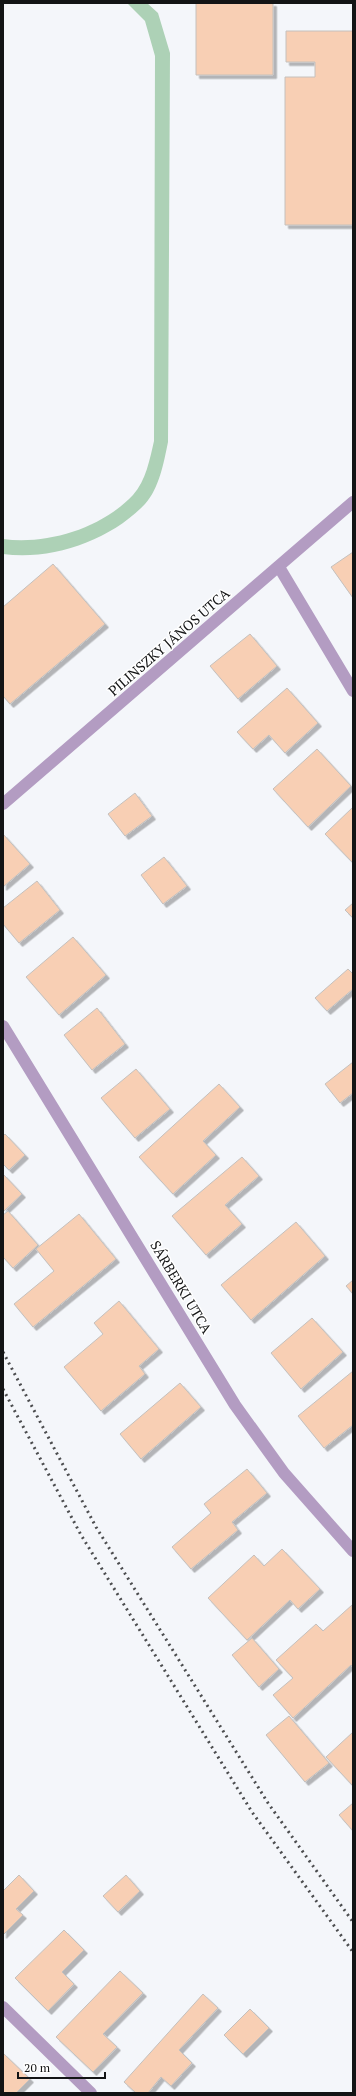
<svg xmlns="http://www.w3.org/2000/svg" width="356" height="2096" font-family="'PT Serif',serif">
  <style>
    .green { fill: #add1b6 }
    .building { fill: #f8cfb4; stroke: #c4c0bd; filter: url(#shadow) }
    .lines { fill: none; stroke-linecap: round; stroke-linejoin: round }
    .street { stroke: #b39cc2; stroke-width: 12 }
    .rail { stroke: #4c4d4f; stroke-width: 3; stroke-dasharray: 2 4; stroke-linecap: butt }
    .labels { text-anchor: middle; stroke-width: 3; stroke-linejoin: round; paint-order: stroke }
    .street-label { font-size: 14px; fill: #131415; stroke: #fff }
  </style>
  <defs>
    <filter id="shadow"><feDropShadow dx="3.5" dy="3.5" stdDeviation="0" flood-color="#0004"/></filter>
  </defs>
  <rect width="100%" height="100%" fill="#f4f6fa"/>
  <!-- green -->
  <path class="green" d="M127,3H147L158,13L170,53L168,442C164,462 159,489 145,504C111,540 52,561 3,554V539C48,545 102,528 133,495C146,481 150,458 154,441L155,56L145,21Z"/>
  <!-- building -->
  <path class="building" d="M196,3H273V75H196Z
    M286,31H353V225H285V77H315V62H286Z
    M353,552V598L331,567Z
    M53,564L105,624L10,704L3,696V607Z
    M250,634L277,666L238,699L210,666Z
    M287,688L318,723L285,753L269,735L253,749L237,732Z
    M317,749L351,786L308,827L273,789Z
    M135,793L152,816L125,836L108,814Z
    M353,807V863L325,834Z
    M3,834L30,864L3,887Z
    M164,857L187,886L163,904L141,875Z
    M37,881L60,910L19,943L3,924V908Z
    M353,903V918L345,910Z
    M73,937L106,975L59,1015L26,977Z
    M348,969L353,974V989L327,1011L315,998Z
    M97,1008L125,1044L92,1070L64,1035Z
    M353,1062V1093L340,1103L325,1084Z
    M136,1069L170,1109L135,1138L101,1098Z
    M219,1084L240,1107L203,1141L216,1155L173,1194L139,1157Z
    M5,1134L25,1155L9,1170L3,1164V1136Z
    M242,1157L259,1176L225,1205L242,1224L206,1255L172,1216Z
    M3,1174L22,1194L3,1212Z
    M8,1211L38,1245L13,1268L3,1257V1215Z
    M79,1214L116,1259L33,1327L14,1304L54,1271L36,1249Z
    M296,1222L325,1256L251,1320L221,1285Z
    M353,1280V1294L346,1286Z
    M119,1301L159,1349L139,1366L145,1374L101,1411L64,1367L103,1334L94,1323Z
    M312,1318L343,1352L301,1389L271,1353Z
    M353,1371V1425L324,1448L298,1416Z
    M180,1383L201,1407L141,1459L120,1434Z
    M247,1469L267,1493L232,1522L238,1530L191,1569L172,1547L211,1513L204,1504Z
    M282,1549L320,1589L298,1609L290,1600L247,1640L208,1598L254,1555L264,1566Z
    M352,1605L353,1668L351,1665L293,1718L273,1695L293,1678L276,1660L316,1624L323,1631Z
    M252,1638L279,1669L259,1687L232,1655Z
    M289,1716L329,1763L305,1782L266,1735Z
    M353,1732V1786L326,1757Z
    M353,1803V1831L339,1815Z
    M19,1875L34,1891L16,1909L23,1915L3,1935V1891Z
    M126,1875L140,1891L118,1912L103,1896Z
    M64,1930L84,1950L62,1972L74,1984L48,2011L15,1978Z
    M120,1971L143,1993L103,2034L117,2047L93,2072L56,2037Z
    M203,1994L218,2008L179,2050L192,2063L171,2086L161,2077L148,2093H136L124,2082Z
    M250,2009L269,2028L243,2054L224,2035Z
    M3,2053L30,2079L16,2093H3Z"/>
  <g class="lines">
    <!-- street -->
    <path class="street" d="M279,567L353,691
      M3,804L353,502
      M3,1026L235,1405L284,1473L353,1551
      M3,2007L91,2093"/>
    <!-- rail -->
    <path class="rail" d="M3,1352L96,1527L268,1803L353,1922
      M3,1389L81,1535L252,1812L353,1952"/>
  </g>
  <g class="labels">
    <!-- street labels -->
    <g class="street-label">
      <text transform="translate(169 642) rotate(-41)" y="5">PILINSZKY JÁNOS UTCA</text>
      <text transform="translate(181 1287) rotate(59)" y="5">SÁRBERKI UTCA</text>
    </g>
  </g>
  <!-- border -->
  <rect width="356" height="2096" fill="none" stroke="#131415" stroke-width="8"/>
  <!-- scale -->
  <path d="M18 2072v6h87v-6" fill="none" stroke="#131415" stroke-width="2"/>
  <text x="24" y="2072" font-size="12" fill="#131415" stroke="#ffffff" stroke-width="3" paint-order="stroke">20 m</text>
</svg>
